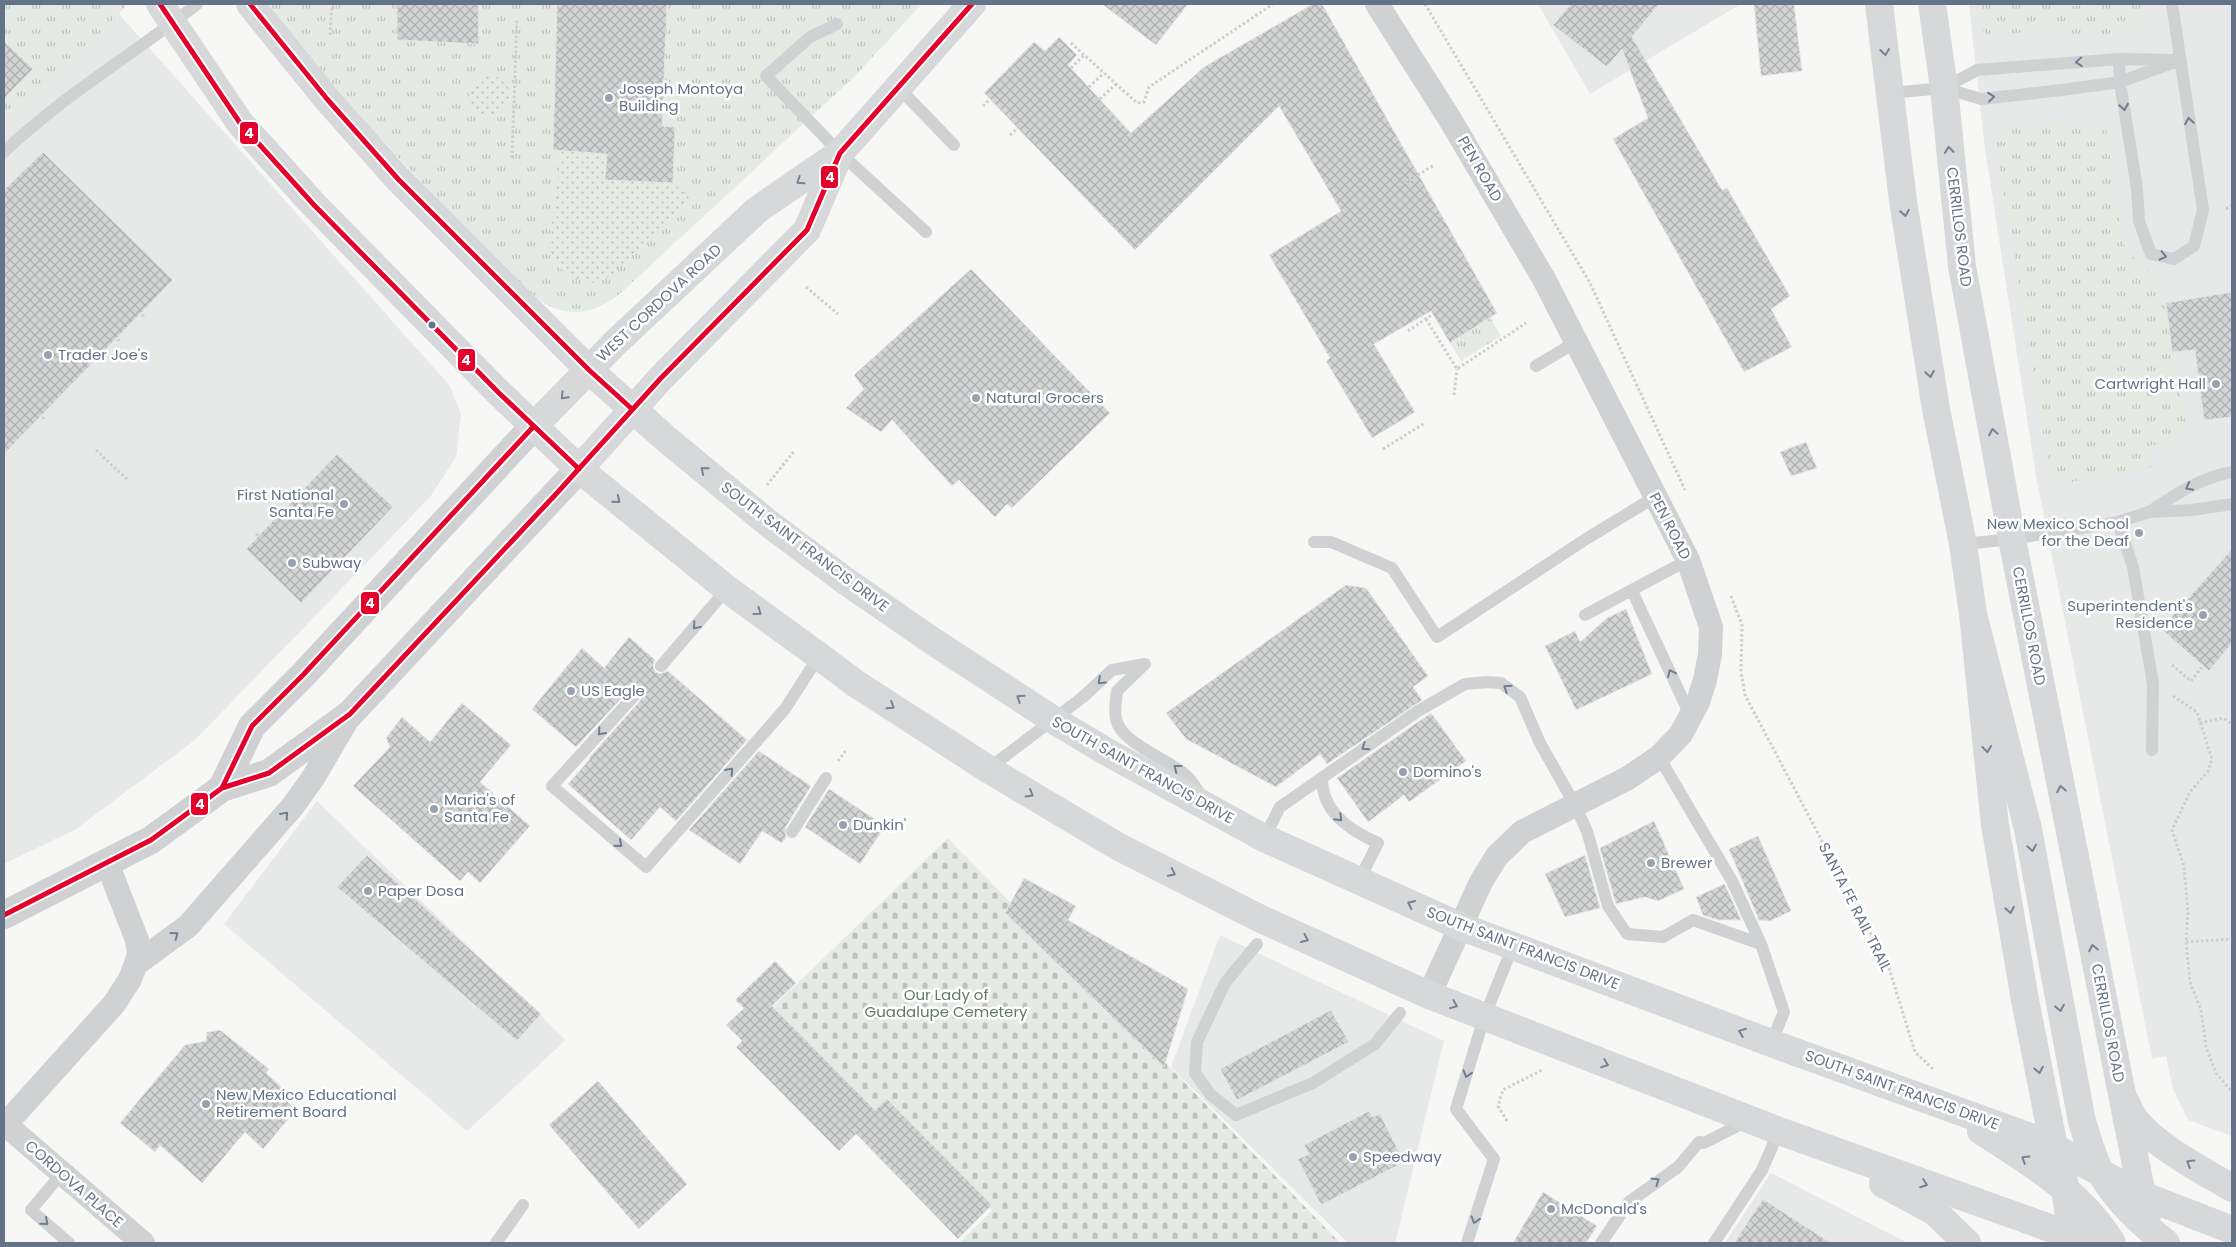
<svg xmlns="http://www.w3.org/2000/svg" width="2236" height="1247" font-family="Poppins,sans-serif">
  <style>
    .built { fill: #e7e8e8 }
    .grass { fill: url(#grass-tufts) }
    .cemetery { fill: url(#cemetery-stones) }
    .garden { fill: url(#garden-dots) }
    .building { fill: url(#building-cross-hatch); stroke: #e6e6e6 }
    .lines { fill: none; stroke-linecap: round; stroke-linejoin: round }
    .path { stroke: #cececf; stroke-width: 3; stroke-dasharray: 2.5 2.5; stroke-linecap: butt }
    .service { stroke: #d0d1d2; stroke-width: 12 }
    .minor { stroke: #d0d1d2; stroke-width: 24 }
    .tertiary { stroke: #d0d1d2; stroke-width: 28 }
    .secondary { stroke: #d6d8da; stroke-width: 28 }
    .primary { stroke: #d6d8da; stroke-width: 28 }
    .trunk { stroke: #d6d8da; stroke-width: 28 }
    .bus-1-casing { stroke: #fff; stroke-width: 9 }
    .bus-1 { stroke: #e4002b; stroke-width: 5 }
    .oneway { stroke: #768294 }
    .oneway2 { stroke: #707c8f }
    .poi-dot { fill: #98a1ae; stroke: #fff; stroke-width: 2 }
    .bus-dot { fill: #657388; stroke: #fff; stroke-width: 2 }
    .labels { text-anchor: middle; stroke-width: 5; stroke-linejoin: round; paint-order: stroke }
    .poi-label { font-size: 15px; fill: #657388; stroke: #fff; text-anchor: start }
    .street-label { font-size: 15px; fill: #657388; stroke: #fff }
    .park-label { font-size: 15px; fill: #617a60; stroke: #fff }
    .line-badge { stroke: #fff; stroke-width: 2 }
    .badge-label { font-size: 14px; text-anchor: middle; font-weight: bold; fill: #fff }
  </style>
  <defs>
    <pattern id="grass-tufts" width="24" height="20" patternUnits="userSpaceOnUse" patternTransform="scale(1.25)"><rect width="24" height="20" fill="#e6eae4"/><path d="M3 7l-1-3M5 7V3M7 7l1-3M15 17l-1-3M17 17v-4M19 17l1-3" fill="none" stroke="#bec2bf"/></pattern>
    <pattern id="cemetery-stones" width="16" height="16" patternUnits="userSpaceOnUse" patternTransform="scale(1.25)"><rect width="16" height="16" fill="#e6eae4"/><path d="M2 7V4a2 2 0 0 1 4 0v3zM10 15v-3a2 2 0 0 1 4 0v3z" fill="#bec2bf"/></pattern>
    <pattern id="garden-dots" width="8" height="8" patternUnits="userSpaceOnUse" patternTransform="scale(1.25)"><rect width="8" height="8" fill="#e6eae4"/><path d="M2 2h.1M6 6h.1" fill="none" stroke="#bec2bf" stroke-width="1.8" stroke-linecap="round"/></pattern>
    <pattern id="building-cross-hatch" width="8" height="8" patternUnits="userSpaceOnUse" patternTransform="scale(1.25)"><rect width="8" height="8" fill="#d3d4d4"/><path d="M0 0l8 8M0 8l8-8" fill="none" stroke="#afb0b2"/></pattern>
  </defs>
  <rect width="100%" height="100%" fill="#f7f7f6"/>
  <!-- built -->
  <path class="built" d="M1538,4H1741L1590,94Z
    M1969,4H2232V1136L2188,1120L2173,1089L2166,1056L2152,1059L2036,476L1985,149Z
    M119,14L450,386L461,414L456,457L430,497L195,740L76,829L4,864V128Z
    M317,801L566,1040L467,1131L224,924Z
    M1220,935L1444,1041L1395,1243H1348L1171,1067Z
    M1771,1173L1908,1243H1725Z"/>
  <!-- grass -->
  <path class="grass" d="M4,4H127L119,14L4,128Z
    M267,4H922L854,77L623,291C603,308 581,318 554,308C531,299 507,268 489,251C410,173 336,91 267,4Z
    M1980,4H2055L2056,8L2090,4H2144C2148,37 2110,35 2087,39L2082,34L2053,37L2049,28L1989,37L1983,31Z
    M2070,120C2081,126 2085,130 2096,123L2106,129L2125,250L2161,282L2188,438L2148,446L2152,467L2060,484L2055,483L2050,475L1995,140L1997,133L2004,129Z
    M1490,317L1501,336L1461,361L1450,343Z"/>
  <!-- cemetery -->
  <path class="cemetery" d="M948,838L1340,1243H959L992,1211L891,1107L879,1118L772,1008Z"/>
  <!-- garden -->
  <path class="garden" d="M470 96a20 20 0 1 1 40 0a20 20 0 1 1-40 0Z
    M560,150L607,154L605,180L673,183L691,199L609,277L594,283L573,278L556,265L548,251L560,165Z"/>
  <!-- building -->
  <path class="building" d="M397,4H478L479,44L397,40Z
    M557,4H667L662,126L675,127L673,183L605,180L607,154L553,150Z
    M1102,4H1188L1156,45Z
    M1313,4H1322L1497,313L1450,343L1431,311L1374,344L1415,412L1372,438L1326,361L1330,358L1269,255L1341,211L1279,106L1135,250L984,93L1034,42L1045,51L1059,37L1077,55L1068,65L1131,133L1204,67Z
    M1571,4H1659L1632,37L1722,190L1727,188L1790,296L1771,309L1792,347L1744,372L1613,139L1648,118L1622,49L1607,67L1553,25Z
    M1754,4H1794L1802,71L1761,76Z
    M4,41L33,69L4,99Z
    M43,152L173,280L4,454V190Z
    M971,269L1110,413L1012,508L1007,504L995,517L959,480L952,486L892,420L881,432L846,408L864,389L854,375Z
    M2232,292V417L2204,420L2195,350L2172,352L2166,303Z
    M1806,442L1817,468L1791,476L1780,452Z
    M337,454L393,507L301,603L246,549Z
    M2232,549V643L2209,671L2161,629Z
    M1346,585L1366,588L1428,676L1413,687L1422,700L1327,764L1320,754L1276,787L1186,739L1166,713Z
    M1626,609L1652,674L1576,710L1545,646L1575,631L1580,642L1607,618Z
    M629,637L655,660L653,665L655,672L660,674L668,671L747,740L676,821L660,807L631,840L568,784L590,759L589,758L640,701L642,697L640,690L635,688L628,691L576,747L532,709L582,648L604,668Z
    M462,703L511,745L480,782L530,826L480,883L468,872L460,881L353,786L390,747L386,738L402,717L430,742Z
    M1431,713L1466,761L1409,802L1404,795L1368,822L1337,778Z
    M759,751L811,786L785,828L786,837L782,843L762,831L740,864L689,830Z
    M829,789L885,826L860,864L805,827Z
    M1654,821L1684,889L1658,901L1645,897L1616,904L1600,848Z
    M1758,836L1791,911L1770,921L1759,920L1729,849Z
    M367,855L541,1014L517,1041L337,887Z
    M1585,855L1600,908L1565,917L1545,874Z
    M1024,878L1076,906L1068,920L1188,989L1164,1067L1005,913Z
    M1724,884L1725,885L1741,920H1718L1703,915L1696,897Z
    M775,961L796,983L772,1006L875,1110L887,1099L992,1205L958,1239L856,1134L839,1151L736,1047L742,1041L726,1025L744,1008L735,1000Z
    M1331,1010L1349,1042L1237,1100L1220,1069Z
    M220,1030L269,1069L266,1073L289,1094L285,1099L296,1110L263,1149L245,1132L202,1183L160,1145L155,1152L120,1123L185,1045L206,1041L207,1032Z
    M598,1081L687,1184L639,1229L549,1125Z
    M1369,1111L1372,1117L1380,1114L1404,1162L1321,1205L1298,1159L1309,1154L1304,1145Z
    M1543,1192L1597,1226L1586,1243H1513Z
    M1763,1199L1831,1243H1734Z"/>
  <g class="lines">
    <!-- path -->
    <path class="path" d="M1425,4L1590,283L1685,490
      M330,35L332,4
      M1071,43L1137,103L1144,102L1149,87L1273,4
      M1071,68L1084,55
      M1089,87L1104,73
      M1100,99L1116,84
      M983,106L990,99
      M1010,135L1018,128
      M512,158L517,18
      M1405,183L1434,165
      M2226,209L2232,205
      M806,287L838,314
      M142,315L145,317
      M1426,319L1457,369L1526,323
      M1408,331L1433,314
      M118,339L120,342
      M1454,395L1457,369
      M43,417L44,419
      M1383,449L1425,423
      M96,450L128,480
      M767,485L795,450
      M256,534L262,539
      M1731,596L1742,625L1741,672L1745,695L1889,968L1915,1052L1934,1070
      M2172,665L2191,681L2203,666
      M2173,696L2197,712L2212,759L2208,771L2190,792L2172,830L2184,866L2188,912L2186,942L2190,982L2201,1010L2206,1047L2216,1073L2232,1092
      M2200,723L2223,718L2232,724
      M838,761L846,750
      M2186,942L2232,939
      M1507,1121L1498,1106L1503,1090L1542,1070"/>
    <!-- service -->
    <path class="service" d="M837,24L810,37L766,76L840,153L926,232
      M2119,59L2120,82L2137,189L2139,221L2151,254L2174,259L2194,246L2203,210L2172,4
      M898,87L954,145
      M1944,88L1977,70L2119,59L2173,60
      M1890,93L1944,88L1981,99L2062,90L2120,82L2180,60
      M4,152C62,96 134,54 197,4
      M1536,366L1576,342
      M2149,512C2176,494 2200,478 2232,472
      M2118,522L2133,567L2153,684L2152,750
      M1314,542H1331L1392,568L1437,637L1586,539L1655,497
      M1963,544L2012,539L2118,522L2149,512L2192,510L2232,504
      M1632,591L1691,717
      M1585,615L1688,560
      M1145,664L1117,691C1116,700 1114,710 1116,719C1121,744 1169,759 1188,777C1193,782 1197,790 1201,796
      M661,666L727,589
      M634,696L552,786L646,867L785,709L819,656
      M1659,757L1732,881L1761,944L1784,1012L1771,1043
      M988,769L1083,697L1112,670L1145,664
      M1322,778C1322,812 1349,830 1378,843L1359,880
      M792,832L826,778
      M1264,838L1280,807L1418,711L1465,684L1487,682L1501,683L1520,697L1540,743L1575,805L1587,831L1608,906L1627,934L1663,937L1693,920L1761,944
      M1257,944L1225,983L1197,1042L1195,1073L1210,1094L1236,1115L1313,1083L1375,1044L1400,1013
      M62,1173L31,1210L69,1243
      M496,1243L523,1205
      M1467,1243L1494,1159L1456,1109L1484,1018L1513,946
      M1601,1243L1629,1202L1678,1167L1699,1142L1704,1143L1749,1120
      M1714,1243L1762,1170L1779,1131"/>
    <!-- minor -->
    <path class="minor" d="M1377,4L1451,121L1544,279L1688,560L1711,627L1710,654L1705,680L1698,702L1681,734L1659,757L1628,778L1522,832L1497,856L1481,882L1429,995
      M136,964L188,926L293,806L313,778L350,715
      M5,1124L143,1243
      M4,1126L114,1004L129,981L136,964L139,953L137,940L107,863"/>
    <!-- tertiary -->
    <path class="tertiary" d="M222,788L252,726L303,675L533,427
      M4,915L151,840L222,788L269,773L350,714L579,469"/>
    <!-- secondary -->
    <path class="secondary" d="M533,427L614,344L757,210L840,153L972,4
      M579,469L661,378L807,230L840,153"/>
    <!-- primary -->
    <path class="primary" d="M1879,4L1903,201L1936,409L1963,544L1973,614L1995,825L2025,1000L2054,1147L2063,1175L2072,1237
      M1932,4L1944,88L1962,266L2012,539L2142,1195L2148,1213"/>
    <!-- trunk -->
    <path class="trunk" d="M160,4L240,123L314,205L499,393L579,469L727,589L819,656L855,683L988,769L1119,847L1261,919L1429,995L1779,1131L2092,1243
      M250,4L327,99L398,179L589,370L665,438L768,523L847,582L931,640L1052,719L1107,752L1264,838L1462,927L1771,1043L2044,1142L2142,1195L2232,1230
      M1973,614L2028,829L2082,1122C2088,1139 2092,1157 2101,1173C2116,1200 2142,1224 2166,1243
      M2124,1099C2128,1106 2131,1115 2137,1122C2156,1146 2205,1172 2232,1188
      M1981,1131C2029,1161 2082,1194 2112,1243
      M1883,1184L1935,1212L1967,1243"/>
    <!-- bus-1 casing -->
    <g class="bus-1-casing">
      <path id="bus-1" d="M160,4L240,123L314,205L499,393L579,469
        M250,4L327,99L398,179L589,370L632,409
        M222,788L252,726L303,675L533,427
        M4,915L151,840L222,788L269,773L350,714L556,494L661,378L807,230L840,153L972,4"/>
    </g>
    <!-- bus-1 -->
    <use href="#bus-1" class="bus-1"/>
  </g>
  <!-- one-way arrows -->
  <defs><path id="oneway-chevron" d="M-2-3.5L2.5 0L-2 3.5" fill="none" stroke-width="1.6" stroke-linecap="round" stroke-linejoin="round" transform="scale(1.25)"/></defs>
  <g class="oneway">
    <use href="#oneway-chevron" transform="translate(1885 52) rotate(83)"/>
    <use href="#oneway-chevron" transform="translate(1949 150) rotate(-96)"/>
    <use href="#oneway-chevron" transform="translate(800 181) rotate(146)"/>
    <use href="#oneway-chevron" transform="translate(1905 213) rotate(81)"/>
    <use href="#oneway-chevron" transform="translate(1930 374) rotate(81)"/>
    <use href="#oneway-chevron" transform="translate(564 396) rotate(134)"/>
    <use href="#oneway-chevron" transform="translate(1993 432) rotate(-100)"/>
    <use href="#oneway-chevron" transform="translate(704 470) rotate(-141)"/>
    <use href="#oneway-chevron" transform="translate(617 500) rotate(39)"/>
    <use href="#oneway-chevron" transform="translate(758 612) rotate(36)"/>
    <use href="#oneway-chevron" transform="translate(1020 698) rotate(-147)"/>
    <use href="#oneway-chevron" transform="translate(891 706) rotate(33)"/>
    <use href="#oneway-chevron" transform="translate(1987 749) rotate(84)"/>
    <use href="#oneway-chevron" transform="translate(2061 789) rotate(-101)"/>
    <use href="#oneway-chevron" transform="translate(1030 794) rotate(30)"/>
    <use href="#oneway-chevron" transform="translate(2032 848) rotate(80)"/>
    <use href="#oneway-chevron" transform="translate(1172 873) rotate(27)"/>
    <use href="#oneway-chevron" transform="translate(1411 904) rotate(-155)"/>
    <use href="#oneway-chevron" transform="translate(2010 910) rotate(80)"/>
    <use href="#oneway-chevron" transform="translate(1305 939) rotate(24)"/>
    <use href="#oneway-chevron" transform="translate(2093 948) rotate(-101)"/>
    <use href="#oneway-chevron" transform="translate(1454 1005) rotate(22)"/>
    <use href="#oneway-chevron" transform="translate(2060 1008) rotate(79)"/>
    <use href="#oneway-chevron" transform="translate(1742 1032) rotate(-159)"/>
    <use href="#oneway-chevron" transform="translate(1605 1064) rotate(21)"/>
    <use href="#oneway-chevron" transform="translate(2039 1070) rotate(79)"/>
    <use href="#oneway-chevron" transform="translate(2025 1159) rotate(-148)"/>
    <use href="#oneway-chevron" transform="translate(2190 1163) rotate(-148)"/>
    <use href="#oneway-chevron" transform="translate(1924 1184) rotate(20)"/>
  </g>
  <g class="oneway2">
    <use href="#oneway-chevron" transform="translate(2079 62) rotate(176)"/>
    <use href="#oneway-chevron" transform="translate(1991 97) rotate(-6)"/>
    <use href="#oneway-chevron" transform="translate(2124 107) rotate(81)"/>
    <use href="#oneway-chevron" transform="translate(2189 121) rotate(-99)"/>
    <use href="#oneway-chevron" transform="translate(2163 256) rotate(13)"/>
    <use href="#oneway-chevron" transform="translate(2189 487) rotate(153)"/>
    <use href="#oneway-chevron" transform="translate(696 626) rotate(130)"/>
    <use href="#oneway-chevron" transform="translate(1671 673) rotate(-115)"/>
    <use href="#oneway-chevron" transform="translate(1101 681) rotate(137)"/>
    <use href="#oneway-chevron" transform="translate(1507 688) rotate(-146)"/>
    <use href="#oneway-chevron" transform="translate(601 732) rotate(132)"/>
    <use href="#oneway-chevron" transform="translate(1365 747) rotate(146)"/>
    <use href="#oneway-chevron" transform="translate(1177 768) rotate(-143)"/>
    <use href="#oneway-chevron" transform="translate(730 771) rotate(-49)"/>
    <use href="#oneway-chevron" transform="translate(285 815) rotate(-49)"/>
    <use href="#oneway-chevron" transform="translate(1339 818) rotate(45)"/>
    <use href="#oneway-chevron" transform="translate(619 844) rotate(40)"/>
    <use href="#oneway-chevron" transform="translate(175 935) rotate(-36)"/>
    <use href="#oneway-chevron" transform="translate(1467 1074) rotate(107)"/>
    <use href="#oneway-chevron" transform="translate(1656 1181) rotate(-35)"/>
    <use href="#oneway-chevron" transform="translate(1475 1220) rotate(107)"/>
    <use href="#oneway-chevron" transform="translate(45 1222) rotate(41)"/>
  </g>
  <!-- markers -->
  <g class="poi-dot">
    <circle cx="609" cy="98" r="5"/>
    <circle cx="48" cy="355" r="5"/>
    <circle cx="2216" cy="384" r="5"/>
    <circle cx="976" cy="398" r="5"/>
    <circle cx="344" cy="504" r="5"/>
    <circle cx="2139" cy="533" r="5"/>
    <circle cx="292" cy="563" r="5"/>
    <circle cx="2203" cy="615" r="5"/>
    <circle cx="571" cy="691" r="5"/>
    <circle cx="1403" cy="772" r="5"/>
    <circle cx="434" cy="809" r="5"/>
    <circle cx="843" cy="825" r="5"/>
    <circle cx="1651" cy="863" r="5"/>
    <circle cx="368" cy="891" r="5"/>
    <circle cx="206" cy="1104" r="5"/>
    <circle cx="1353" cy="1157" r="5"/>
    <circle cx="1551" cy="1209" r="5"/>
  </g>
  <circle class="bus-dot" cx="432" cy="325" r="4.5"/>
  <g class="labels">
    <!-- poi labels -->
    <g class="poi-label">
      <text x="619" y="94">Joseph Montoya<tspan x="619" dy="17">Building</tspan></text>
      <text x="58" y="360">Trader Joe's</text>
      <text x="2206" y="389" text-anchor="end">Cartwright Hall</text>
      <text x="986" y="403">Natural Grocers</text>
      <text x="334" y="500" text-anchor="end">First National<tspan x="334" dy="17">Santa Fe</tspan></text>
      <text x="2129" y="529" text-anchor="end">New Mexico School<tspan x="2129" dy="17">for the Deaf</tspan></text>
      <text x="302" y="568">Subway</text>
      <text x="2193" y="611" text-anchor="end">Superintendent's<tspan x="2193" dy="17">Residence</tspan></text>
      <text x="581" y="696">US Eagle</text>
      <text x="1413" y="777">Domino's</text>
      <text x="444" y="805">Maria's of<tspan x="444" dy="17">Santa Fe</tspan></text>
      <text x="853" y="830">Dunkin'</text>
      <text x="1661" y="868">Brewer</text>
      <text x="378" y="896">Paper Dosa</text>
      <text x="216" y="1100">New Mexico Educational<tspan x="216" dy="17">Retirement Board</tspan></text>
      <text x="1363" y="1162">Speedway</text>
      <text x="1561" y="1214">McDonald's</text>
    </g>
    <!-- street labels -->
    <g class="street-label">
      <text transform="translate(1480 169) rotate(60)" y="5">PEN ROAD</text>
      <text transform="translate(1959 227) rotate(83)" y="5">CERRILLOS ROAD</text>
      <text transform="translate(659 303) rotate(-43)" y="5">WEST CORDOVA ROAD</text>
      <text transform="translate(1670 526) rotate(63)" y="5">PEN ROAD</text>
      <text transform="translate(805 547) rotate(37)" y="5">SOUTH SAINT FRANCIS DRIVE</text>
      <text transform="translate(2029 626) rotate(79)" y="5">CERRILLOS ROAD</text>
      <text transform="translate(1143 770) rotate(29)" y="5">SOUTH SAINT FRANCIS DRIVE</text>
      <text transform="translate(1855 907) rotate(63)" y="5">SANTA FE RAIL TRAIL</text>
      <text transform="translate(1523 948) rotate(21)" y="5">SOUTH SAINT FRANCIS DRIVE</text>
      <text transform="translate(2108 1023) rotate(79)" y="5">CERRILLOS ROAD</text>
      <text transform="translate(1902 1090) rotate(20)" y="5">SOUTH SAINT FRANCIS DRIVE</text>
      <text transform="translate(74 1184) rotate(41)" y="5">CORDOVA PLACE</text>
    </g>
    <!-- park labels -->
    <g class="park-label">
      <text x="946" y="1000">Our Lady of<tspan x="946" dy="17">Guadalupe Cemetery</tspan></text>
    </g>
  </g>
  <g class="line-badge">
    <rect x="239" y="121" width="20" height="24" rx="5" fill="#e4002b"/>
    <rect x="820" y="165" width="19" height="24" rx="5" fill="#e4002b"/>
    <rect x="457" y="348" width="19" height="24" rx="5" fill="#e4002b"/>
    <rect x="360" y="591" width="20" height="24" rx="5" fill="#e4002b"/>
    <rect x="190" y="792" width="19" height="24" rx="5" fill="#e4002b"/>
  </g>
  <g class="badge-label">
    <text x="249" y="138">4</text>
    <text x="830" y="182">4</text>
    <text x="466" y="365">4</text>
    <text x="370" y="608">4</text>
    <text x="200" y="809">4</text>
  </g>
  <!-- border -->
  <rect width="2236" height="1247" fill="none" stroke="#657388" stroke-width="10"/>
</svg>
